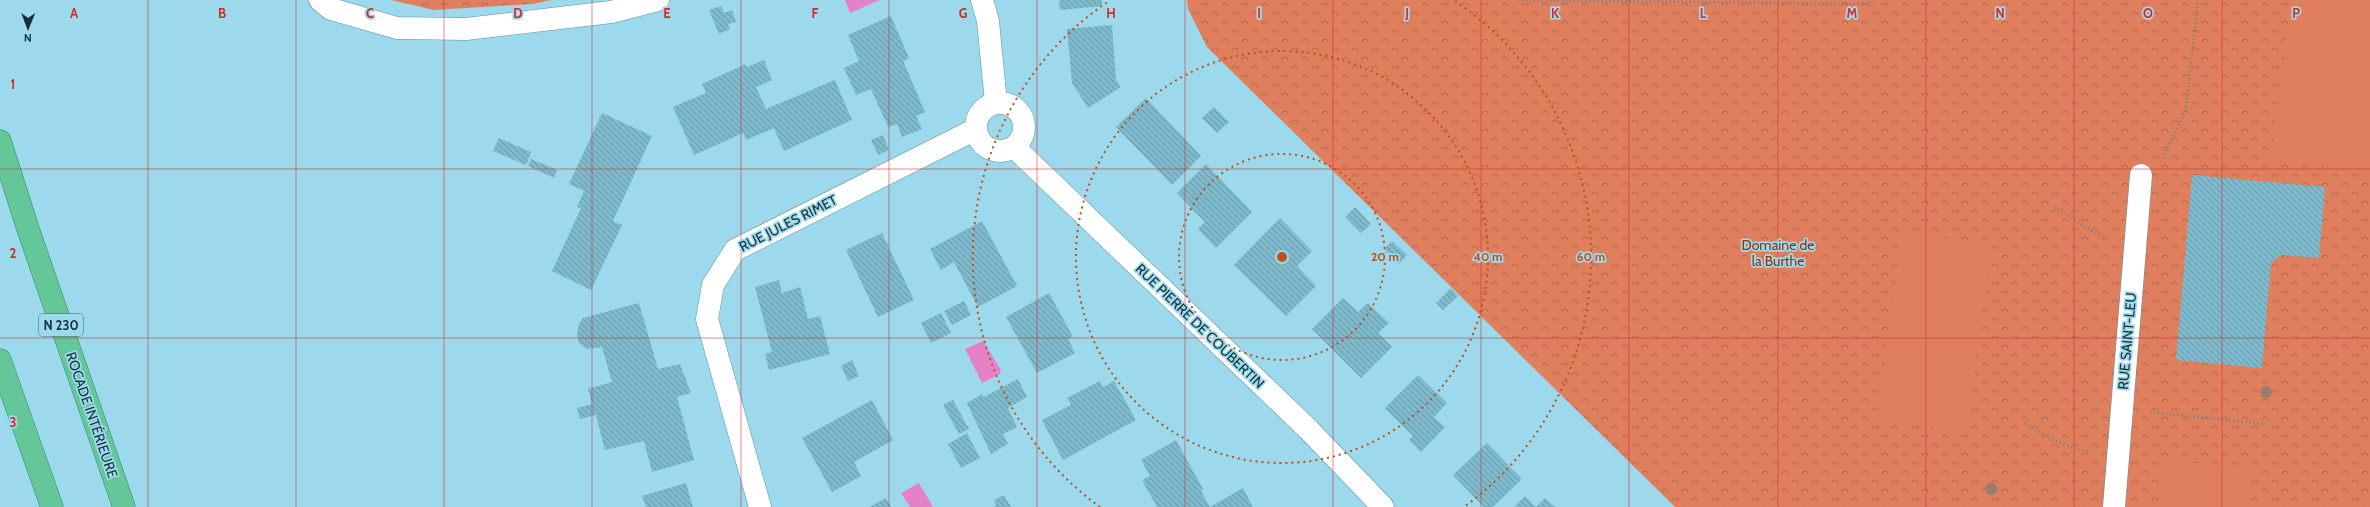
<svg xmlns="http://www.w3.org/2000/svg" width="2370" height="507" font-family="Cabin,sans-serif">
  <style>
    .park { fill: url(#park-crowns) }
    .pitch { fill: #e07f5e }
    .water { fill: #e582c7 }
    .building { fill: url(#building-back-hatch) }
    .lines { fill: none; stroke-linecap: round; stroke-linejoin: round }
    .minor-casing { stroke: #5893a5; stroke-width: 23 }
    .trunk-casing { stroke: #308966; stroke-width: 23 }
    .path { stroke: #5a8593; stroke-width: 2.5; stroke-dasharray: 1 3; stroke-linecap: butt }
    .minor { stroke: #fff; stroke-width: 22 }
    .trunk { stroke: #64c79a; stroke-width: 22 }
    .tree { fill: #987d6c }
    .grid { fill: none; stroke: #d62828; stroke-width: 1; stroke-opacity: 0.55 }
    .ring { fill: none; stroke: #be5115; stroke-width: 2; stroke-dasharray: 2 4 }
    .labels { text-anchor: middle; stroke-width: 3.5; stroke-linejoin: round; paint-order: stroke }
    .shield { fill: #9cd9ec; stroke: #3f636d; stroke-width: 1 }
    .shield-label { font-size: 13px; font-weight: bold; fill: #173037 }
    .street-label { font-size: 14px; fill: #173037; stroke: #9cd9ec }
    .park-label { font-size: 14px; fill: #953104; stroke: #9cd9ec }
    .grid-label { font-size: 13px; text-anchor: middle; font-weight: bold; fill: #d62828; stroke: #9cd9ec; stroke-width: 3.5; stroke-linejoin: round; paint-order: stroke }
    .centre { fill: #be5115; stroke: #9cd9ec; stroke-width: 2 }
    .ring-label { font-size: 12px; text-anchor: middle; font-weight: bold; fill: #be5115; stroke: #9cd9ec; stroke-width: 3.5; stroke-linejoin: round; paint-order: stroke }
  </style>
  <defs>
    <pattern id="park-crowns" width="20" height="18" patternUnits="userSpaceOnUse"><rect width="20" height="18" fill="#e07f5e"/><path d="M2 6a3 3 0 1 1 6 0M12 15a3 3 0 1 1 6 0" fill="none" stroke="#b5684e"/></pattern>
    <pattern id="building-back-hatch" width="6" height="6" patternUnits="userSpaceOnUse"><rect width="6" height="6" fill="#7eb9cc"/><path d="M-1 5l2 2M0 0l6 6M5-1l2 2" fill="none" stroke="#6697a6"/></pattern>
  </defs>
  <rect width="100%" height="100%" fill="#9cd9ec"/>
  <!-- park -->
  <path class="park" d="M391,0H551L532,4L434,10Z
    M1187,0H2370V507H1675L1207,47L1188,9Z"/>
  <!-- pitch -->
  <path class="pitch" d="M2291,0H2370L2369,171L2271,159Z
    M1902,232L1991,244L1966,431L1877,419Z
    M2161,461L2252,467L2249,507H2158Z"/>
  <!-- water -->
  <path class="water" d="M845,0H880L850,13Z
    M983,341L1001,370L1000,374L982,383L965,349Z
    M919,483L933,507H910L901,493Z"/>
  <!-- building -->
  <path class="building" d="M1059,0H1102V6L1060,10Z
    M721,6L724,13L732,10L736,22L728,24L730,29L719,34L709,10Z
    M891,16L909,58L903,61L925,112L916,116L922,129L902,137L897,124L888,127L871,89L856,95L844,68L859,61L848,35Z
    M1112,25L1116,80L1121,87L1088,108L1072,83L1067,29Z
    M764,60L772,80L756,87L766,109L835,80L852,120L784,151L774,128L746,140L743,133L694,155L673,107L706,93L702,84L746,64L747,67Z
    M1146,98L1201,156L1172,185L1116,127Z
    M1214,107L1229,122L1217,133L1202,118Z
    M602,113L652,136L613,221L622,225L591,290L552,271L581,208L577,207L584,191L569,184Z
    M883,135L889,150L878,155L871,140Z
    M499,138L531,152L526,165L493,151Z
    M531,159L557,170L554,178L528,166Z
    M1206,164L1252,212L1216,248L1198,229L1205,222L1177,193Z
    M2192,175L2325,187L2319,258L2281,255L2271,263L2262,368L2176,360Z
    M1355,207L1371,224L1361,233L1345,217Z
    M1280,218L1312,251L1297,266L1316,286L1286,316L1234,265Z
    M982,221L1017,286L978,307L954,262L941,270L930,249Z
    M882,233L914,300L878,317L846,250Z
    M1392,241L1407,255L1399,264L1384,249Z
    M779,280L782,293L800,287L808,319L820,316L830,354L769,370L765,354L772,352L755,287Z
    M1451,288L1458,296L1443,310L1436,303Z
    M1049,293L1073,337L1068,339L1075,353L1037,373L1006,317Z
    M1343,298L1358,312L1368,303L1389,323L1378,333L1392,347L1361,378L1312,329Z
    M964,301L971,315L952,325L944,311Z
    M639,303L658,369L680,364L691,393L677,397L694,460L652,472L644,441L605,450L596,415L580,419L577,408L592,404L588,389L612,382L602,347L587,349L579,343L577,334L579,324L583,318Z
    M941,313L951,333L931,343L921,323Z
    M852,360L859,376L848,381L841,366Z
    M1418,375L1447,403L1434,417L1445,427L1421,452L1409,440L1413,436L1385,408Z
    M1018,379L1027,397L1008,408L1017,427L1003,434L1008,444L991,454L967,403L982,394L984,397Z
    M1100,381L1103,387L1114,381L1136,420L1063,460L1042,420L1071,405L1067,398Z
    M872,400L893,440L854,462L861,476L832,492L802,438Z
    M953,400L969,429L959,434L943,405Z
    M967,433L980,458L961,468L948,444Z
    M1176,440L1203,489L1201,491L1210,507H1157L1142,480L1150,476L1141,460Z
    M1487,443L1522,479L1493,507H1484L1453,475Z
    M686,483L693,507H646L642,496Z
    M1243,488L1253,507H1210Z
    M1004,495L1011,507H993L996,505L994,500Z
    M1525,496L1536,507H1514Z
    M886,498L891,507H869Z
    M1545,498L1555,507H1536Z"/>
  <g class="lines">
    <!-- minor casing -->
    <g class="minor-casing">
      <path id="minor" d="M320,0L331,9L397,28L466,29L611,12L658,0
        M982,0L988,21L996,103
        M976 127a24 24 0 1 1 48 0a24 24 0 1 1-48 0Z
        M1014,147L1308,429L1383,507
        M760,507L707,319L713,285L735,250L976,129
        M2114,507L2141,175"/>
    </g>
    <!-- trunk casing -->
    <g class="trunk-casing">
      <path id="trunk" d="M0,141L28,229L124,507
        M0,360L52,507"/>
    </g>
    <!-- path -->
    <path class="path" d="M1518,0L1868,4L1873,0
      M2163,158L2186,109L2198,0
      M2055,206L2091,231L2106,236
      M2150,412L2267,424
      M2025,423C2044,436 2067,448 2090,452"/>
    <!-- minor -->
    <use href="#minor" class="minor"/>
    <!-- trunk -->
    <use href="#trunk" class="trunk"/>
  </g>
  <!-- trees -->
  <g class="tree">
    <circle cx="2266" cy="392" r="6"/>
    <circle cx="1991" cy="489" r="6"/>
  </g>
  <!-- grid -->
  <path class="grid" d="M148,0V507M296,0V507M444,0V507M592,0V507M741,0V507M889,0V507M1037,0V507M1185,0V507M1333,0V507M1481,0V507M1629,0V507M1778,0V507M1926,0V507M2074,0V507M2222,0V507M0,169H2370M0,338H2370"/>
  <!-- distance rings -->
  <g class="ring">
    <circle cx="1282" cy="257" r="103"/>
    <circle cx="1282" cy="257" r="206"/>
    <path d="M1100 507A309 309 0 0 1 1109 1M1455 1A309 309 0 0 1 1464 507"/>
  </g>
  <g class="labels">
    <!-- shield labels -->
    <rect class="shield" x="39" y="314" width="44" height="22" rx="3"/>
    <g class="shield-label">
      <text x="61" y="330">N 230</text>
    </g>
    <!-- street labels -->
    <g class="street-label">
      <text transform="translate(788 223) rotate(-27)" y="5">RUE JULES RIMET</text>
      <text transform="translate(1200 326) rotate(44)" y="5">RUE PIERRE DE COUBERTIN</text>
      <text transform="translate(2127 341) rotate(-85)" y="5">RUE SAINT-LEU</text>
      <text transform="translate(92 415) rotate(71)" y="5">ROCADE INTÉRIEURE</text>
    </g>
    <!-- park labels -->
    <g class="park-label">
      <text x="1778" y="250">Domaine de<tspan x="1778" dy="16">la Burthe</tspan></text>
    </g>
  </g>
  <g class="grid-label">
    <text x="74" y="18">A</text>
    <text x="222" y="18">B</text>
    <text x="370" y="18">C</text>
    <text x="518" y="18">D</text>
    <text x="667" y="18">E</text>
    <text x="815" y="18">F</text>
    <text x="963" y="18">G</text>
    <text x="1111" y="18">H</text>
    <text x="1259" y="18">I</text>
    <text x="1407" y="18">J</text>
    <text x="1555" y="18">K</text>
    <text x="1703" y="18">L</text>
    <text x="1852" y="18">M</text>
    <text x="2000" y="18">N</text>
    <text x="2148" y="18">O</text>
    <text x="2296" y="18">P</text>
    <text x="13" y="89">1</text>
    <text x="13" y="258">2</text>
    <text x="13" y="427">3</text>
  </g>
  <circle cx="1282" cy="257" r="6" class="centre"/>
  <g class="ring-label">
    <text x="1385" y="261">20 m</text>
    <text x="1488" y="261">40 m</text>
    <text x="1591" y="261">60 m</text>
  </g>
  <!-- north arrow -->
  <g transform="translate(28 28) rotate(181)" stroke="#9cd9ec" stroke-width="3" paint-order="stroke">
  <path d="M0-3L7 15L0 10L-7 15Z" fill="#173037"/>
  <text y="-6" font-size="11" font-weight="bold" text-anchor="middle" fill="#173037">N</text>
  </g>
</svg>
